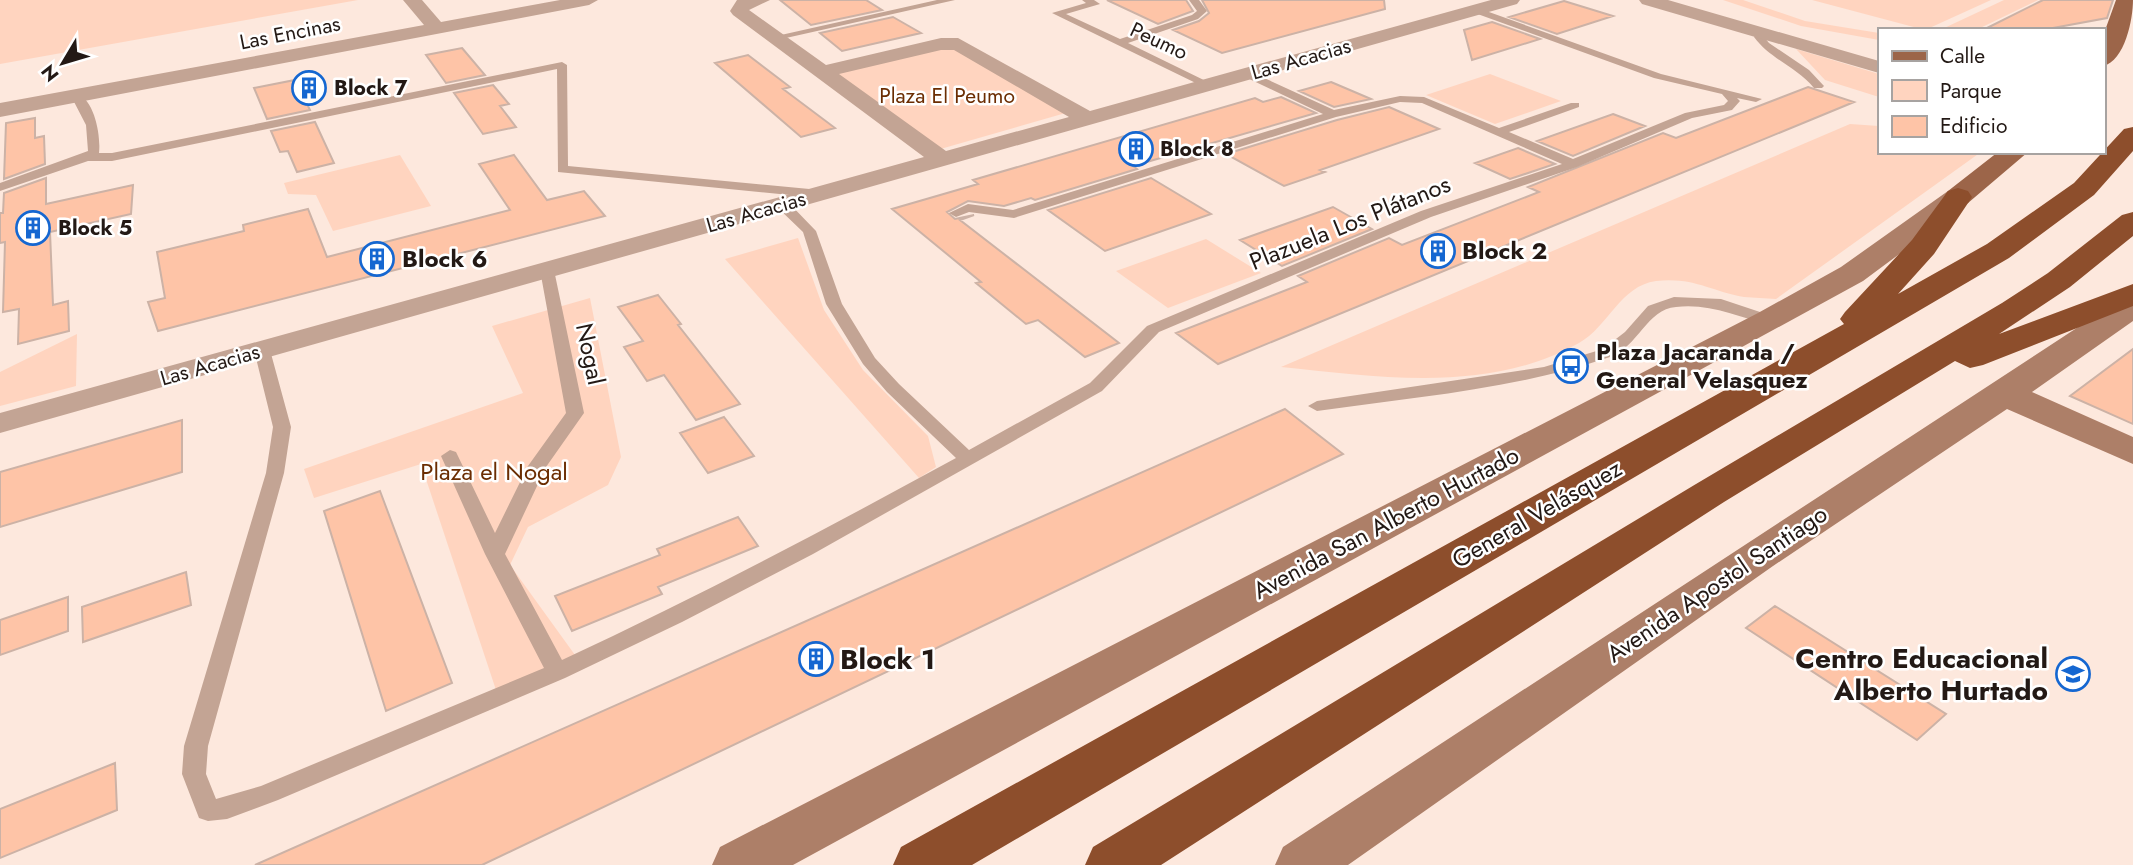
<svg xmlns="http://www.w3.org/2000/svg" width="2133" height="865" font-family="Jost,sans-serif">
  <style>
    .green { fill: #ffd4bf }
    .building { fill: #fec4a7; stroke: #ccb2a6; stroke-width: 2 }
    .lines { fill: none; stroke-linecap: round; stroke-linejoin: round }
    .lane { fill: #c3a494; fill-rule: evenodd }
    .street { fill: #c3a494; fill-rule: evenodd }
    .secondary { fill: #ad7f68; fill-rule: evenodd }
    .primary { fill: #9c6549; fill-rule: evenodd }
    .highway { fill: #8d4e2c; fill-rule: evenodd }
    .labels { text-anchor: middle; stroke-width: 5; stroke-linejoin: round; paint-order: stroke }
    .far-street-label { font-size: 21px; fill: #231915; stroke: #fff }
    .far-poi-label { font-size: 21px; font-weight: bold; fill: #231915; stroke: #fff; text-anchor: start }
    .far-park-label { font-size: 21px; fill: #6b2d02; stroke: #fff }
    .street-label { font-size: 24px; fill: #231915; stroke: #fff }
    .poi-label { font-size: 24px; font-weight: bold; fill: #231915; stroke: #fff; text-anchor: start }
    .park-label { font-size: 24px; fill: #6b2d02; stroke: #fff }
    .near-poi-label { font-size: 28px; font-weight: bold; fill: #231915; stroke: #fff; text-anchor: end }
  </style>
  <rect width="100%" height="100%" fill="#fde8dd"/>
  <!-- green -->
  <path class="green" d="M0,0H358L0,64Z
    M1723,0H1743L1805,21L1879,33V40L1801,26Z
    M1812,0H1991L1925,30Z
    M2004,0H2038L1976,30H1940Z
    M942,46L959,47L1069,112L937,150L837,78L840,70Z
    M1796,49L1879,74V97L1825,80Z
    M1490,74L1561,101L1495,124L1426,95Z
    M1850,124L1879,126V152H1981L1776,299C1765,298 1754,298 1744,297C1710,291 1694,277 1656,281C1620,286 1609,326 1579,343C1488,394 1380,377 1281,367Z
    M400,155L431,206L333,231L316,195L288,194L284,183Z
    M798,238L824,310L863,370L928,436L936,467L919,478L725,259Z
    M1206,239L1261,273L1168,308L1116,271Z
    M590,298L621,457L608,485L528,527L510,565L575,655L496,690L421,464L314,498L304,469L523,393L492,326Z
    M77,334L76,386L0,406V372Z"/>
  <!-- building -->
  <path class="building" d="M780,0H866L882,10L811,25Z
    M1107,0H1186L1193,11L1158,24Z
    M1202,0H1384L1385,9L1222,53L1173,30L1199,21L1209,13Z
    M2043,0H2113L2107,18L2042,30H1983Z
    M1564,1L1613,16L1557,34L1509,17Z
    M893,17L921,33L842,51L820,33Z
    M1492,22L1540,39L1472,60L1464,30Z
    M462,48L485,75L446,83L426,55Z
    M748,55L790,87L783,89L835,128L801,137L715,63Z
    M295,80L310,110L267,119L254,88Z
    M1331,82L1371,99L1334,107L1299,91Z
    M493,85L509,104L500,106L516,127L483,134L454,93Z
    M1808,87L1854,102L1218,364L1176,333L1307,282L1298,276L1389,238L1402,245L1539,192L1528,187L1663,133L1676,138Z
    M1281,97L1316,113L1133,166L1137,169L1035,200L1031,198L1004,206L968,201L947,212L955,219L974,215L960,220L1119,343L1085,357L1038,320L1026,324L976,283L981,282L892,209L978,184L973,180L1255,98L1263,102Z
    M1389,107L1439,129L1320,170L1325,172L1284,186L1226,154L1337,120Z
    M1613,114L1645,126L1573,156L1537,141Z
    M35,118V138L44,136L45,164L4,179L6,123Z
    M315,122L334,163L297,172L288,151L280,152L271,131Z
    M1518,148L1555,164L1510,179L1475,163Z
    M514,155L547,200L584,191L605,216L158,331L148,302L165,298L157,252L244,231L243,225L308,209L327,257L510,210L479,164Z
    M46,178V204L133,185L131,214L50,232L53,305L68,301L69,331L18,344L19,309L3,312L5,242L0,243V213H3L4,193Z
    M1151,178L1211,214L1105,251L1048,210Z
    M1333,207L1372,229L1282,266L1240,240Z
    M658,295L681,324L678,325L740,404L696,420L664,375L647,381L624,347L643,341L618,307Z
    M2133,349V424L2070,396Z
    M1285,409L1343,454L482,865H255Z
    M724,417L754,456L708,473L680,433Z
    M182,420V472L0,527V472Z
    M380,491L452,683L386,711L324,511Z
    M738,517L758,546L658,587L662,594L572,631L555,596L660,555L657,549Z
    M186,572L191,605L83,642L82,607Z
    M68,597V631L0,655V620Z
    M1775,606L1946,714L1917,740L1746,628Z
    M115,763L117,810L0,858V809Z"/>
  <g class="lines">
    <!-- lane -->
    <path class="lane" d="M937,0H955L777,40L772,37Z
      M1082,0H1094L1100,4L1066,14L1120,39L1192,15L1197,11L1189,0H1199L1207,11L1198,19L1128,43L1214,85L1204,87L1052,13L1086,3Z
      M1475,7L1661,74L1762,99L1756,102L1737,98L1740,101L1732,110L1692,118L1577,167L1431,217L1159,332L1102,391L813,554L682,622L565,678L278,800L227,819L208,821L199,818L182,774L184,746L266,473L273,427L254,350L256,347H268L270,350L291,427L284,473L208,746L206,774L216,799L261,786L544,668L485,554L441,456L450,450L456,452L495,533L528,466L566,413L540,270L542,267L547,266L554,270L584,413L546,467L505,554L562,660C696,598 826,529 956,458L887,392L863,364L826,304L803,232L777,207V201H787L816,231L842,304L875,358L899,384L969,450L1090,383L1147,326L1421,211L1562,164L1422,103L1400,102L1336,117L1014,218L969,212L956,217L949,213L968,204L1013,210L1323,114L1243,76V72H1251L1334,110L1400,96L1424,97L1499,128L1571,103H1579V107L1509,132L1573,159L1685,113L1724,105L1728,101L1722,94L1654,78L1472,12V8Z
      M1758,31H1766L1764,37L1769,43L1809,70L1824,86L1822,88H1814C1797,67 1770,59 1754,37Z
      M562,62L567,65L568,166L820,190L827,194L820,198L558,172L557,69L112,161H88L0,191V183L88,151L86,125L71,96L77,93C95,101 101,136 99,153H112Z
      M1674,297L1721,299L1775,317L1778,320L1770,325C1738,317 1710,303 1676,307C1647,309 1638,347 1610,357C1517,389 1415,397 1317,411L1308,406L1317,401L1544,367L1603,349L1625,332L1648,306Z"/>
    <!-- street -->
    <path class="street" d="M403,0H422L441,22L560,0H598L589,5L0,117V103L424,25Z
      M737,0H770L749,10L826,65L941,38H958L1090,111L1491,0H1520L1517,4L0,433V413L924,157L733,15L730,11ZM941,50H954L1069,117L946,151L839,74Z
      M1639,0H1668L1879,61V73L1642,4Z"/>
    <!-- secondary -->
    <path class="secondary" d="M1958,188L1968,191L1972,197L1968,203L1863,281L793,865H712L720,847L1758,313L1841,267L1948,191Z
      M2133,296V321L2032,392L2133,437V464L2007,409L1773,566L1348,865H1275L1283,847L2121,299Z"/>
    <!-- primary -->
    <path class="primary" d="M2116,0H2133C2133,19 2125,61 2103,66V36Z
      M1998,152H2028L1968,203L1958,206L1948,203L1944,197L1948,191Z"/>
    <!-- highway -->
    <path class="highway" d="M2133,127V151L2094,195L2009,258L972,865H893L901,847L1844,324L1840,319L1845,312L1912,240L1948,191L1958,188L1968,191L1972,197L1934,254L1898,294L1987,244L2074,183L2124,129Z
      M2133,212V236L2070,287L1999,334L2133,284V306L1983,365L1970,368L1955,361L1724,502L1161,865H1085L1093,847L1696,484L2002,303L2048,273L2122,215Z"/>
  </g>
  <!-- icons -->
  <defs>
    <g id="building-ring" transform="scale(1.75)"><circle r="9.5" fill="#fff" stroke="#1567d1" stroke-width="1.5"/><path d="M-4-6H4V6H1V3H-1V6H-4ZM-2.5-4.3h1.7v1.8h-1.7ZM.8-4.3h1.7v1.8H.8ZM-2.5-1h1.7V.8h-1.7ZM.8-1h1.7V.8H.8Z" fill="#1567d1"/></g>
    <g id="bus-ring" transform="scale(1.75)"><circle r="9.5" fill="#fff" stroke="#1567d1" stroke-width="1.5"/><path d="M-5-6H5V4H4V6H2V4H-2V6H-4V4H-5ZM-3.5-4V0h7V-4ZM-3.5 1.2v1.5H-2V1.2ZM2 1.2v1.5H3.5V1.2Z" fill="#1567d1"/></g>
    <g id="school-ring" transform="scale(1.75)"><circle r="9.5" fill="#fff" stroke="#1567d1" stroke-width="1.5"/><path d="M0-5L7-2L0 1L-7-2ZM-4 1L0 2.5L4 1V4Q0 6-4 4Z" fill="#1567d1"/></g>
  </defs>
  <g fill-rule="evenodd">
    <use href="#building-ring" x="309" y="88"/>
    <use href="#building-ring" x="1136" y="149"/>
    <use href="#building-ring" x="33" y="228"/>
    <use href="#building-ring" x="1438" y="251"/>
    <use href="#building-ring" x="377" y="259"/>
    <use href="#bus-ring" x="1571" y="366"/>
    <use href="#building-ring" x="816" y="659"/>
    <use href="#school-ring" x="2073" y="674"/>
  </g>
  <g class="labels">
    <!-- far-street labels -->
    <g class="far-street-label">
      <text transform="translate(290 33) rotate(-11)" y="7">Las Encinas</text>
      <text transform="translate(1159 41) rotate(25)" y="7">Peumo</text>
      <text transform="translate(1301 59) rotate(-16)" y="7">Las Acacias</text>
      <text transform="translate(756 212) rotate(-16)" y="7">Las Acacias</text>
      <text transform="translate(210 365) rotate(-16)" y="7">Las Acacias</text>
    </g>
    <!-- far-poi labels -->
    <g class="far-poi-label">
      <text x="334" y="95">Block 7</text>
      <text x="1160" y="156">Block 8</text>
      <text x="58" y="235">Block 5</text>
    </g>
    <!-- far-park labels -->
    <g class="far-park-label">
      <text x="947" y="103">Plaza El Peumo</text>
    </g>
    <!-- street labels -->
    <g class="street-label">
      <text transform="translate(1350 223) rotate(-22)" y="8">Plazuela Los Plátanos</text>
      <text transform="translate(590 354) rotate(78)" y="8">Nogal</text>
      <text transform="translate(1537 514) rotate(-30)" y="8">General Velásquez</text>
      <text transform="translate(1386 523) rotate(-28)" y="8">Avenida San Alberto Hurtado</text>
      <text transform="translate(1717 584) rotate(-34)" y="8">Avenida Apostol Santiago</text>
    </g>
    <!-- poi labels -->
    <g class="poi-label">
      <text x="1462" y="259">Block 2</text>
      <text x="402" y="267">Block 6</text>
      <text x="1596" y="360">Plaza Jacaranda /<tspan x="1596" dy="28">General Velasquez</tspan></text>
    </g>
    <!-- park labels -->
    <g class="park-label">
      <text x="494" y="480">Plaza el Nogal</text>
    </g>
    <!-- near-poi labels -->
    <g class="near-poi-label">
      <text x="2048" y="668">Centro Educacional<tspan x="2048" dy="32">Alberto Hurtado</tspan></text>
      <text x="840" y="669" text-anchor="start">Block 1</text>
    </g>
  </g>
  <!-- legend -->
  <rect x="1878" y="28" width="228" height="126" fill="#ffffff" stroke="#a7a3a1" stroke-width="2"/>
  <rect x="1892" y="51" width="35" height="10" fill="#9c6549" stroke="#a7a3a1" stroke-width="2"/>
  <text x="1940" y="63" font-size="21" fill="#231915">Calle</text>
  <rect x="1892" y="80" width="35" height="21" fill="#ffd4bf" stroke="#a7a3a1" stroke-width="2"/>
  <text x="1940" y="98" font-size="21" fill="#231915">Parque</text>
  <rect x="1892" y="116" width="35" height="21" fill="#fec4a7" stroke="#a7a3a1" stroke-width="2"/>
  <text x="1940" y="133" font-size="21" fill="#231915">Edificio</text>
  <!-- north arrow -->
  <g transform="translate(63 63) rotate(232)" stroke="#ffffff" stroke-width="5" paint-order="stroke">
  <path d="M0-5L12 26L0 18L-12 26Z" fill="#231915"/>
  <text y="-10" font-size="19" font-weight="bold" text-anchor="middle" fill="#231915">N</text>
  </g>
</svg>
